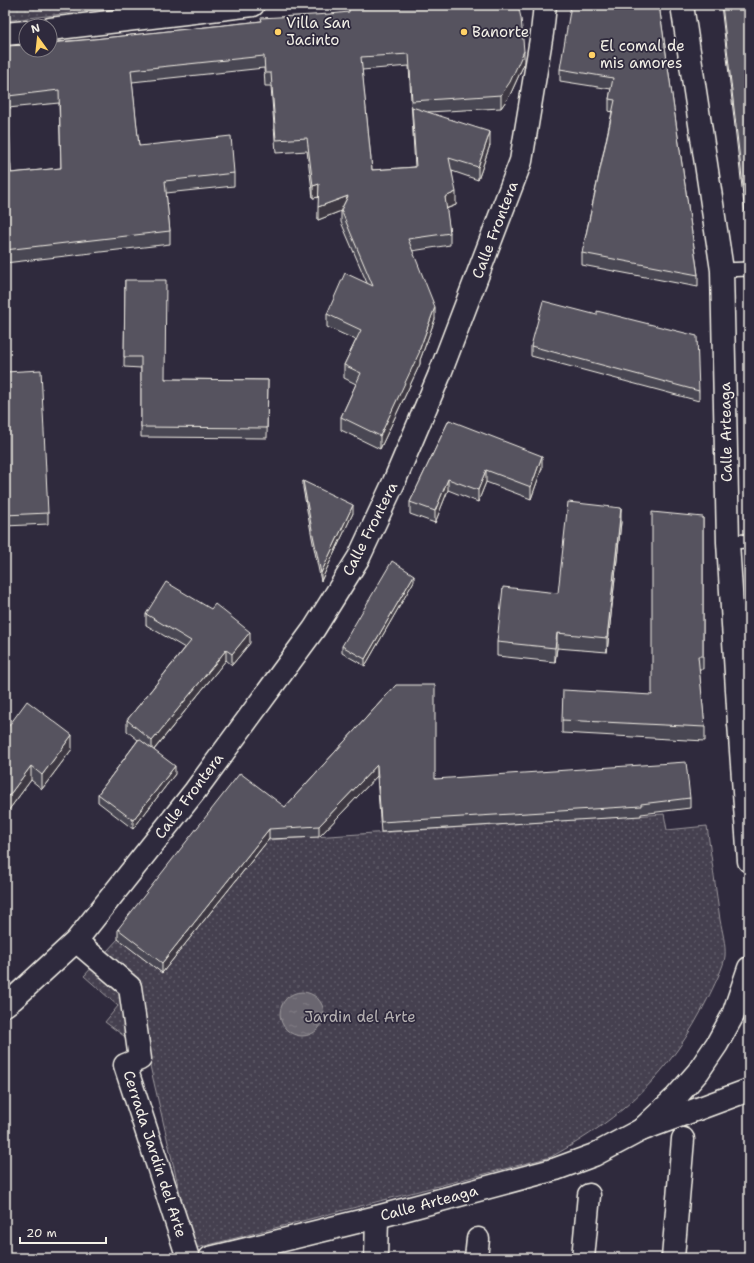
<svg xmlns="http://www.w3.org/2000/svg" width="754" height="1263" font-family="'Shantell Sans',sans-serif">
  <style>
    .park { fill: url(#park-dots); stroke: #9c989c }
    .water { fill: url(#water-ripples); stroke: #a19ea0 }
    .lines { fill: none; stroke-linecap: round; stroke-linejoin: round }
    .lane-casing { stroke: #f4f1e8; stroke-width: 16 }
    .street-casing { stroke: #f4f1e8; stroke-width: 25 }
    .secondary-casing { stroke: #f4f1e8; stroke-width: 25 }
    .lane { stroke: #2f2a3d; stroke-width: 13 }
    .street { stroke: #2f2a3d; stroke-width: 22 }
    .secondary { stroke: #2f2a3d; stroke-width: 22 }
    .wall { fill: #4a4752; stroke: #f4f1e8; fill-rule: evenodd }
    .shaded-wall { fill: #3c3942; stroke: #f4f1e8 }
    .building { fill: #56525f; stroke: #f4f1e8; fill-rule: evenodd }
    .poi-dot { fill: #ffd166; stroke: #2f2a3d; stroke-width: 1.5 }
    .labels { text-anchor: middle; stroke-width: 3.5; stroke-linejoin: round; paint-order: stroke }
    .poi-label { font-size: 15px; fill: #f4f1e8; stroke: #2f2a3d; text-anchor: start }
    .street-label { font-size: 15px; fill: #f4f1e8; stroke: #2f2a3d }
    .park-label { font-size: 15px; fill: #b7b3b3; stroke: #2f2a3d }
  </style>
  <defs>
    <pattern id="park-dots" width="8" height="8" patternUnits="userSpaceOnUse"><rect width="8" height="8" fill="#454050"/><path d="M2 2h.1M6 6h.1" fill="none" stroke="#605c69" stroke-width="1.8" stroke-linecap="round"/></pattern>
    <pattern id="water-ripples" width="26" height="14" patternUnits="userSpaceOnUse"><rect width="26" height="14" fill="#6a6670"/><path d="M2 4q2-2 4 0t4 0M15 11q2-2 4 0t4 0" fill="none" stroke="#807c84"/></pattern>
  </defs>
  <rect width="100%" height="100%" fill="#2f2a3d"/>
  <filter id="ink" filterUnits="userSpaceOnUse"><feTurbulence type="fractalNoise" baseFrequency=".025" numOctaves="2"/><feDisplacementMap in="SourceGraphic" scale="8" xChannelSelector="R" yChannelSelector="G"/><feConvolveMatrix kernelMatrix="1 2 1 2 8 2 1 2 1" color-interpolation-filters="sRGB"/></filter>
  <g filter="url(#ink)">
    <!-- park -->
    <path class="park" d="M5,5H136L5,21Z
      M664,814L667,830L707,826C711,857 716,888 720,920C722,930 726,945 725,956C725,964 712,990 708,998C671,1073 624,1117 551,1157L193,1249L147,1053L105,1022L118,1006L84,976L118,939L162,973L268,840Z"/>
    <!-- water -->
    <path class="water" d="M280 1014a22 22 0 1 1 44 0a22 22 0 1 1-44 0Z"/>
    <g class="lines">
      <!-- lane casing -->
      <g class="lane-casing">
        <path id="lane" d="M722,270L749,269
          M728,542L749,541"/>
      </g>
      <!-- street casing -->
      <g class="street-casing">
        <path id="street" d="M682,5L722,270L728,542L739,723
          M50,29L253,5
          M5,34L26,32
          M76,941L130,987L140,1059L125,1065L188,1258
          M5,1005L13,999L76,941L195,791L314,629L359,557L394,482L439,376L521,161L542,33L545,5
          M641,1130L749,1090
          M376,1258L377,1217
          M476,1258L478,1239
          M583,1258L589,1195
          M673,1258L683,1139"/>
      </g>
      <!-- secondary casing -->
      <g class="secondary-casing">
        <path id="secondary" d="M749,721L739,723L749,861
          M210,1258L377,1217L556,1169L594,1155L641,1130L676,1097L698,1072L717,1044L733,1015L749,968"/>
      </g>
      <!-- lane -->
      <use href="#lane" class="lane"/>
      <!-- street -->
      <use href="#street" class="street"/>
      <!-- secondary -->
      <use href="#secondary" class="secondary"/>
    </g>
    <!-- wall -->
    <path class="wall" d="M659,5L698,275V287L582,265V253L612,112L609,111V99L611,89L560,81V69Z
      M721,5H749V240H748Z
      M261,21L524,64L510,95L501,108L428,112L490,145L478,180L452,171L456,205L446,209L450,233V245L412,251L435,319L420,360V364L380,449L341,430V417L356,384L344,378V365L356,340L327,327V314L367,283L341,222V211L318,220L319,197L313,198L307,151L276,153L271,86H265L264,68L132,82L139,146L234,173V186L166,193L170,231V244L5,263V46L94,39ZM409,66L415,167L372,170L362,70ZM59,103L61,168L11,173L8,108Z
      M125,280L165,379L268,380L267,438L141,437V368L124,367Z
      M597,315L699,391V401L531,356V346Z
      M5,372L48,513V524L5,526Z
      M449,420L542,468L531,499L486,482L478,502L448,490L435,523L410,514V502Z
      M303,481L353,513L321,581L313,543L303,488Z
      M703,517V669H699L705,727V741L562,733V720L652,695Z
      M621,522L607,652L557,648L555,662L497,656V642L558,593Z
      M414,581L365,666L342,653V646Z
      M146,614L250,643L232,665L226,660L154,750L175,774L133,829L98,802V794L138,740L127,731V720L185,648L146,625Z
      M396,685L435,779L690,798V808L641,814V816L381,832L377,776L319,837L269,839L162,973L118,939V929L285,807Z
      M5,726L72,749L42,789L31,780L5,815Z"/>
    <!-- shaded-wall -->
    <path class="shaded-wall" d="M524,51V64L510,95L501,108V95Z
      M490,132V145L478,180V167Z
      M319,184V197L313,198V186Z
      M456,192V205L445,209V197Z
      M348,196L341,210V211L318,220V207Z
      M435,307V319L420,360V364L380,449V436L419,351Z
      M542,456V468L531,499V487Z
      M486,470V482L478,502V490Z
      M448,479V490L435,523V511Z
      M353,505V513L321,581V573Z
      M621,508V522L607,652V638Z
      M414,575V581L365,666V659Z
      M250,632V643L232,665V654Z
      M557,633V648L555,662V648Z
      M226,650V660L152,752V741Z
      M72,735V749L42,789V775Z
      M377,765V776L319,837V826Z
      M31,766V780L5,815V801Z
      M175,766V774L133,829V820Z
      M269,829V839L162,973V963Z"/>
    <!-- building -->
    <path class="building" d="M411,5H518L521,18L524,51L510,82L501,95L412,101L409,54L361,57L372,170L416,167L412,107L490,132L478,167L449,158L456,192L445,197L450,233L408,239L435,307L419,351H420L380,436L341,417L361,373L344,365L361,330L327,314L345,273L373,286L341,210L348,196L318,207L319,184L313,186L307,138L276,140L271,73H265L264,56L131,70L139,146L231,136L234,173L165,181L170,231L5,250V46L26,45V50H50V43L94,39L262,21L261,18L330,14L349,12V9ZM59,90L61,168L11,173L8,96Z
      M571,5H659L698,275L582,253L615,100L609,99L613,78L560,69Z
      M722,5H749V229H748Z
      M125,280H166L165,379L268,380L267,428L141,427V357H124Z
      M543,301L597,315V311L697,336L699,391L531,346Z
      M41,370L48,513L5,515V372Z
      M449,420L542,456L531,487L486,470L478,490L448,479L435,511L410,502Z
      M303,481L353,505L321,573L313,535Z
      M568,502L621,508L607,638L557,633L555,648L497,642L503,587L558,593Z
      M652,512L703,517V656H698L705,727L562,720L563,690L652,695Z
      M392,561L414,575L365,659L342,646Z
      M166,582L211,609L215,604L250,632L232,654L226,650L152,741L127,720L191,641L146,614Z
      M396,685H435V779L686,762L690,798L641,804V806L381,822L377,765L319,826L269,829L162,963L118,929L240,773L285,807Z
      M27,701L72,735L42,775L31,766L5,801V726L8,727Z
      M139,739L175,766L133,820L98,794Z"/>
  </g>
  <!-- markers -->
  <g class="poi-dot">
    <circle cx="278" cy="32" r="4"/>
    <circle cx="464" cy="32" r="4"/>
    <circle cx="592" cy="55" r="4"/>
  </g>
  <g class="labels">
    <!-- poi labels -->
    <g class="poi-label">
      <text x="286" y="28">Villa San<tspan x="286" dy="17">Jacinto</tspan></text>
      <text x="472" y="37">Banorte</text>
      <text x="600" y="51">El comal de<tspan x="600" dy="17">mis amores</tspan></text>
    </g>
    <!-- street labels -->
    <g class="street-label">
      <text transform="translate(495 230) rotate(-69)" y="5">Calle Frontera</text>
      <text transform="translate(726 432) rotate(-91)" y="5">Calle Arteaga</text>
      <text transform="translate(370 529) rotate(-63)" y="5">Calle Frontera</text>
      <text transform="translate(189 796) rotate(-53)" y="5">Calle Frontera</text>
      <text transform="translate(155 1154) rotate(72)" y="5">Cerrada Jardín del Arte</text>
      <text transform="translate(429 1203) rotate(-15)" y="5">Calle Arteaga</text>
    </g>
    <!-- park labels -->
    <g class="park-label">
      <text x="360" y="1022">Jardin del Arte</text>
    </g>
  </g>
  <!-- margin -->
  <rect width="754" height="1263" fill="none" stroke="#2f2a3d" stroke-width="20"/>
  <rect x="10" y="10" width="734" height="1243" fill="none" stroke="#f4f1e8" stroke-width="1.5" filter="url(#ink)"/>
  <!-- north arrow -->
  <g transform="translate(38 38) rotate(345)"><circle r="19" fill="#2f2a3d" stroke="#7e7a81"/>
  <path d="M0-3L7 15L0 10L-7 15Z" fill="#ffd166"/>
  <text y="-6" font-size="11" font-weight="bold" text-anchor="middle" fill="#f4f1e8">N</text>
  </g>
  <!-- scale -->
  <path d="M20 1237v6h86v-6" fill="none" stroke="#f4f1e8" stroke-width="2"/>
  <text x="26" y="1237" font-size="12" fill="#f4f1e8" stroke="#2f2a3d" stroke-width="3" paint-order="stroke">20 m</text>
</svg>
